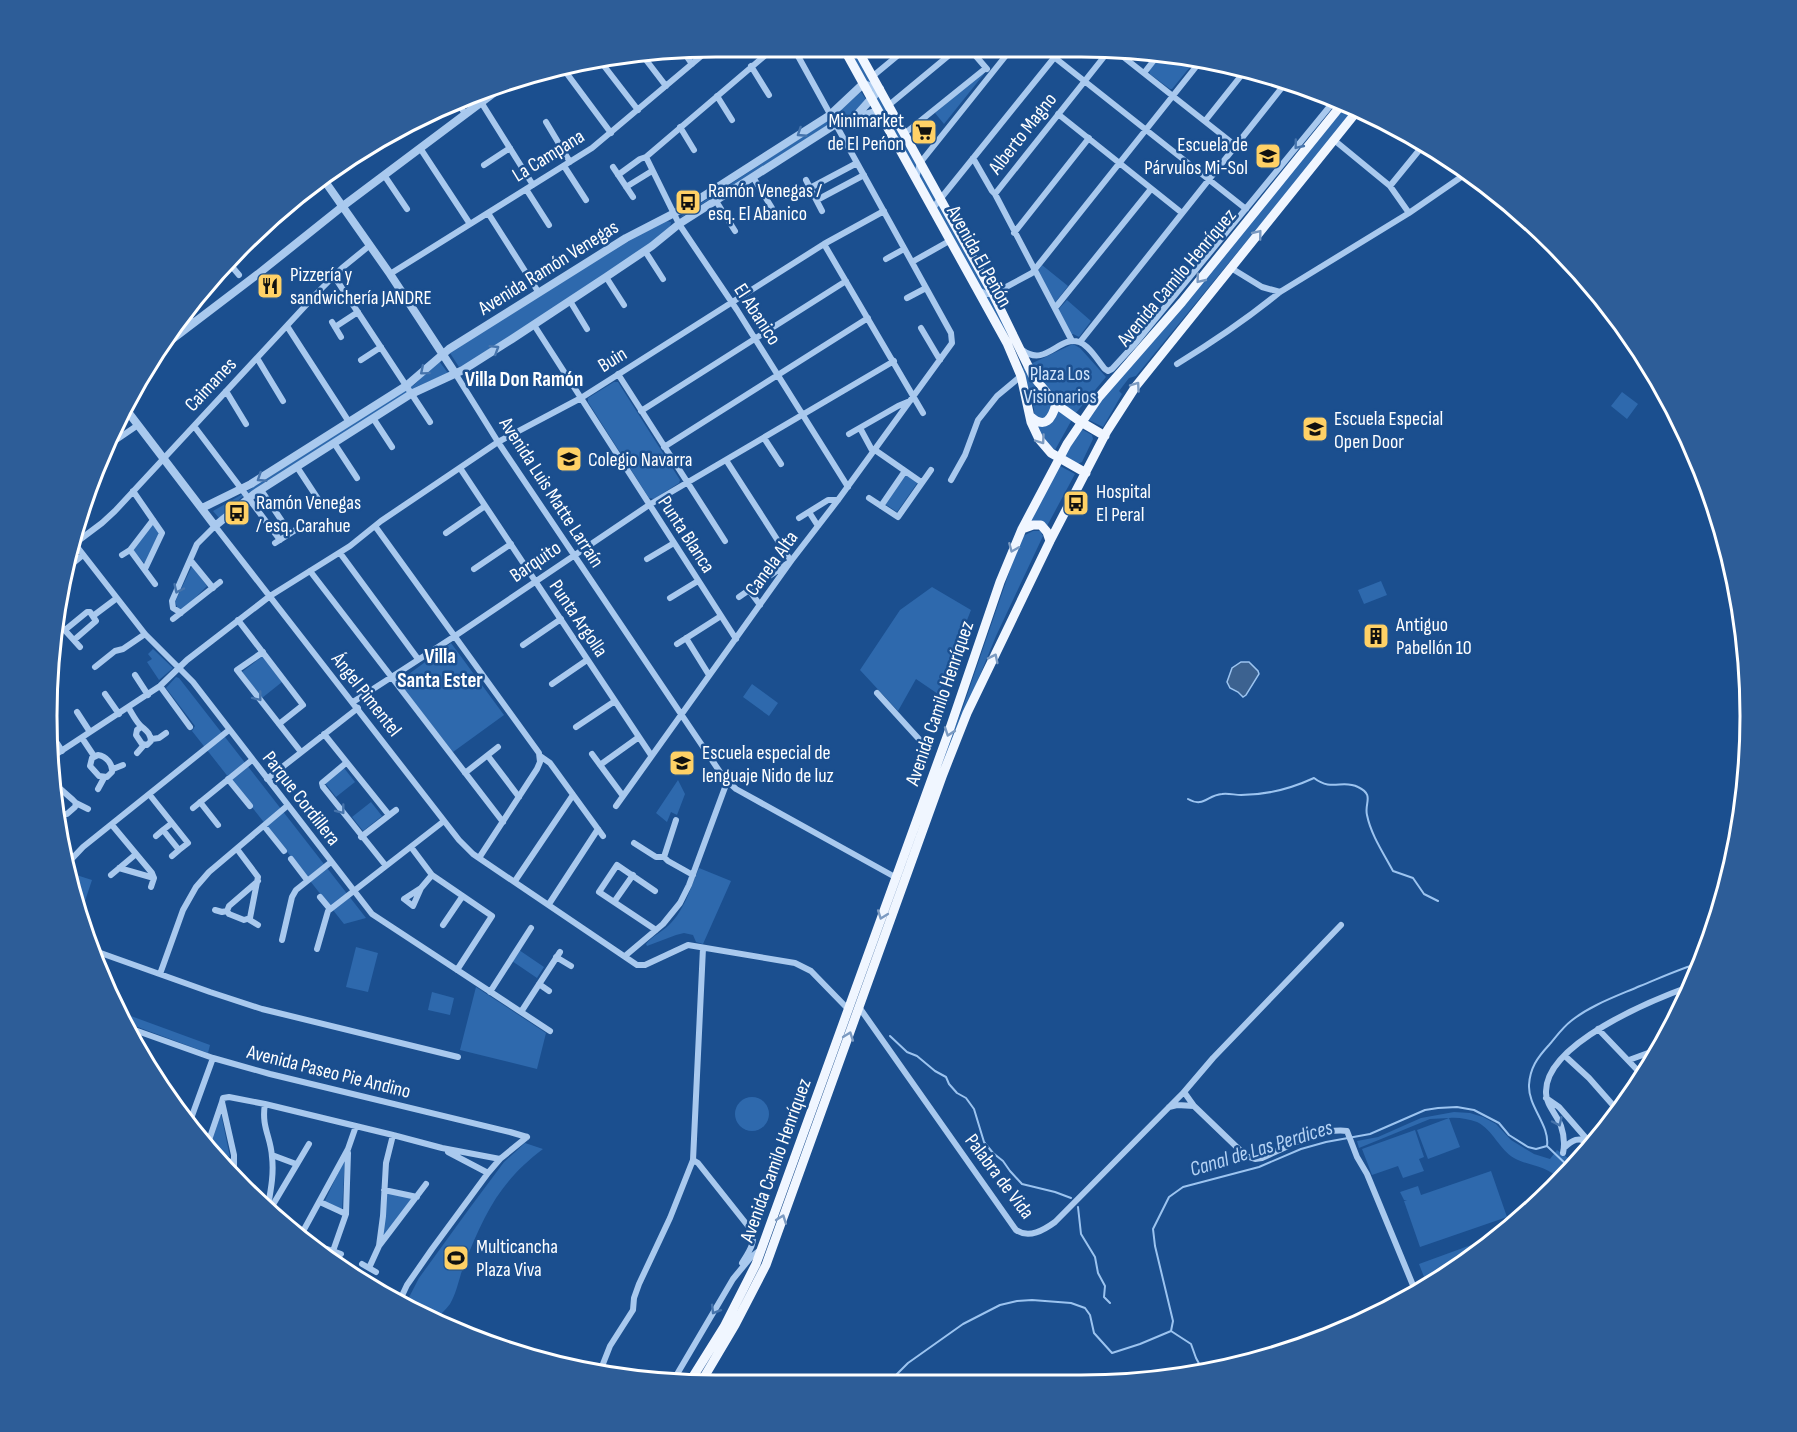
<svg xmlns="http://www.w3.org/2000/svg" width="1797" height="1432" font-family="'Sofia Sans Condensed',sans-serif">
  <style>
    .green { fill: #2e69ad }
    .water { fill: #3c6290; stroke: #9cc4f0; stroke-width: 1.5 }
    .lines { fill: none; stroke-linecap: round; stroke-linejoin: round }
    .stream { stroke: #9cc4f0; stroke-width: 2 }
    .minor { stroke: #a9c9ee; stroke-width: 6 }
    .tertiary { stroke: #a9c9ee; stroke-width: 8 }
    .primary { stroke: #f0f6ff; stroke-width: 9 }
    .oneway { stroke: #4674ac }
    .oneway2 { stroke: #7b9ac1 }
    .labels { text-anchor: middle; stroke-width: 5; stroke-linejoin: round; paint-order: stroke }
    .poi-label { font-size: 20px; fill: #fff; stroke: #1b4f8f; text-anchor: start }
    .street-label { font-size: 20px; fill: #fff; stroke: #1b4f8f }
    .park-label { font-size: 20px; fill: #cfe3fa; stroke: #1b4f8f }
    .neighbourhood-label { font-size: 21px; font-weight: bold; fill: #fff; stroke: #1b4f8f }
    .water-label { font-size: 21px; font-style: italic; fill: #b5d3f5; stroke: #1b4f8f }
    .rim { fill: none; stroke: #fff; stroke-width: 3 }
  </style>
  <rect width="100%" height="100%" fill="#1b4f8f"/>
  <!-- green -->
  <path class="green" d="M848,47H853L1002,317L1010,344Z
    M1160,55L1194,62L1172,89H1170L1150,74L1149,70Z
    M982,72L984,74L944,124L935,113Z
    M861,92L867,101L846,118L830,124L683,216L680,217L828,120Z
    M1347,105L1355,109L1136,376L1129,378L1119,391L1122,394L1103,427L1087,419L1115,381L1177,311Z
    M666,221L671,222L670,227L641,252L463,366L459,367L450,353L453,350L630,238Z
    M1042,265L1068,286L1054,304L1037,273Z
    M1067,300L1091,321L1079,337L1073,334L1070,335L1057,311Z
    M1073,344L1080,348L1106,377L1075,414L1055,450L1049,445L1035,426L1034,409L1022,368Z
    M439,361L448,373L416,387L242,497L219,518L213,511L241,495L414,385Z
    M614,382H618L680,480L679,483L654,499L649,498L588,402V398Z
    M1622,392L1638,404L1627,419L1611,406Z
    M1083,430L1092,435L1093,439L1082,462L1077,464L1064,455L1078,431Z
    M1058,465L1075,474L1047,526C1040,519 1035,521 1026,523Z
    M906,475L918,482L897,512L885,504Z
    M153,524L161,532L145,564L133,550Z
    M1033,531H1040L1043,536L996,636L926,807L937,769L962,710L1012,564L1023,536Z
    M192,566L207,586L182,611L178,609L175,602Z
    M1381,581L1387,595L1364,604L1358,590Z
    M932,587L971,610L938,694L916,679L898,711L860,670L900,610Z
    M451,643L504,715L453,752L398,682Z
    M153,649L173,668L159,680L147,662L152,659L148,654Z
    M263,656L282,682L262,698L242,672Z
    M176,677L179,678L366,918L344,924L192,731L195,726L166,688Z
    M752,684L778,703L769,716L743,697Z
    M344,768L355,782L336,797L325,783Z
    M678,780L685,794L677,815L671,812L667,822L656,813Z
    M371,802L382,816L363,831L352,817Z
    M699,868L731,881L703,944L696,942L693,935L684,933L676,935L647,946L646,944C652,936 662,932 669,925C684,911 691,887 699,868Z
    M70,873L92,880L83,907L76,905L74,900L78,888L69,884L67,875Z
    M356,947L378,953L368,992L346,987Z
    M519,950L544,967L537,978L512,961Z
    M476,987L546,1033L537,1069L460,1050Z
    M432,992L454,998L450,1015L428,1010Z
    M120,1012L210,1045L208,1053L124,1022Z
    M735 1114a17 17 0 1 1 34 0a17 17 0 1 1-34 0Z
    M1454,1112L1470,1113L1483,1117L1496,1124L1511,1140L1534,1154L1550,1159L1557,1150L1575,1163L1560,1180C1549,1166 1528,1166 1514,1158C1499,1149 1493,1130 1477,1122C1468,1119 1458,1117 1449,1118L1460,1147L1428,1159L1417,1130L1449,1118L1430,1119L1359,1148L1357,1141L1378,1137L1421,1118Z
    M221,1114L230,1157L209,1150Z
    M1415,1130L1424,1157L1419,1159L1424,1171L1403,1178L1398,1166L1372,1175L1362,1149Z
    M525,1143L543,1149C499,1182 484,1215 464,1265C459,1278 457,1292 450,1304C446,1310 439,1315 435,1321L405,1305L419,1278L469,1209L504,1162Z
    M345,1158L342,1209L324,1203Z
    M1491,1171L1507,1217L1420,1247L1404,1201L1407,1200H1404L1400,1192L1418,1186L1421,1195Z
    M386,1191L417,1197L380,1245Z
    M1504,1233L1435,1282L1433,1279L1426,1282L1419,1264Z"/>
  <!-- water -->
  <path class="water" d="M1241,662H1249L1258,671L1259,674L1246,695L1243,697L1238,692L1230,688L1227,682L1232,668Z"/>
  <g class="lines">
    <!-- stream -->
    <path class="stream" d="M1188,799C1204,808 1207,795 1222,794C1228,793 1235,795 1241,795C1267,795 1290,789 1314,778C1332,792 1342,779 1358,787C1375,795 1364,803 1367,815C1371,835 1384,854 1393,871L1413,878L1424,894L1438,901
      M890,1036L907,1052L917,1056L935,1071L946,1077L949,1084L957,1093L966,1098L974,1109L984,1142L993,1153L1003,1161L1010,1171L1022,1184L1055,1192L1071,1198
      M1547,1146L1570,1168
      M1078,1207L1081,1234L1095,1257L1098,1273L1105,1286L1104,1297L1110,1303
      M1171,1331L1191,1344L1196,1358L1203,1371
      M886,1385L908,1363L963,1324L1000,1305L1017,1301L1032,1300L1071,1303L1085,1308L1090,1315L1094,1333L1112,1353L1140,1344L1171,1331L1173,1321L1155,1246L1153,1229L1169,1197L1183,1187L1259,1167L1301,1149L1326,1142L1370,1134L1425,1110L1438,1108L1457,1107L1474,1110L1499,1123L1509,1135L1528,1147L1536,1149L1547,1146C1550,1125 1528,1107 1529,1085C1530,1068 1537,1058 1549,1045C1556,1037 1562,1028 1571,1021C1591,1005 1617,996 1640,986C1660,978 1679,969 1700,963"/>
    <!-- minor -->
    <path class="minor" d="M968,47L987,69
      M1045,48L1054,57L1246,209
      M1112,48L1236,146
      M683,51L692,64
      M643,56L666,86
      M601,62L638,110
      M751,66L769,95
      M562,67L611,133
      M1144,73L1158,55
      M873,76L908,47
      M717,96L732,120
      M481,102L533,185
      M459,104L465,114
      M889,105L959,47
      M1058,114L1182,213
      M1205,121L1244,72
      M546,122L570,162
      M680,127L694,150
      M904,134L986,68
      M1334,140L1390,186L1409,213
      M420,148L470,224
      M646,157L679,224L737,310L848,487
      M973,158L992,191L995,194L1072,341
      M484,165L510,148
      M564,166L586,200
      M613,167L633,197
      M384,175L407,209
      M618,175L640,159L646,157L775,47
      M753,177L772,208
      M916,178L920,163L1012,48
      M806,180L822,211
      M1390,186L1425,143
      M626,187L652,171
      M810,188L857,163
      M526,189L549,225
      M995,194L1111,48
      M817,200L864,175
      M716,201L735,231
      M933,208L1062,48
      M488,213L539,293
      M1014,233L1089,138
      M824,244L923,413
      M645,251L663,279
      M886,259L904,249
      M228,262L239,275
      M912,262L951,240
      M1231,268L1262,287L1280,292
      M390,274L592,148L712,47
      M334,276L430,422
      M606,277L624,305
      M978,290L986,294H993L1032,273L1199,63
      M907,298L926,288
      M570,301L587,329
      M1055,308L1151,189
      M187,315L194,323
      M332,322L341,337
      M534,325L736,639
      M287,326L349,422
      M335,327L358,312
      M921,328L940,360
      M1080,342L1288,80
      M1022,350C1046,368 1059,335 1079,342C1089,345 1098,361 1105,369L1108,371L1112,369L1134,345L1335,100
      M257,358L283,401
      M361,360L381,347
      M1177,364C1213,342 1247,319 1280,292L1409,213L1467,173
      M455,373L498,442L724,778L736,789L895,877
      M618,374L725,541
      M226,391L246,424
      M641,411L846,281
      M373,418L392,447
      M194,426L280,540
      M860,428L873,452
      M849,434L898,406L910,401
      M764,438L781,464
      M112,440H116L138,425
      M334,443L357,478
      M664,447L868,318
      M875,450L921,482
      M107,452L116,440
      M726,460L791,561L739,597
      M297,467L318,499
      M460,468L651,755
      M951,480L965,455L978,420L997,396L1021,376
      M261,490L290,533
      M133,491L162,533L145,569
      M869,498L898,517L931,470
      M881,506L905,471
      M809,512L818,526
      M799,518L828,500H838
      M375,526L539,753L540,762L537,769L479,858
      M446,533L485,506
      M71,539L145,634L193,682L372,914L550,1031
      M275,543L297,529
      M74,544L102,523L115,511L320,290L342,268L369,246
      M130,550L155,584
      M340,553L418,659
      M122,555L130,550L153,520
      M647,559L674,543
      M191,561L213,588
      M66,569L83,555
      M474,569L511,544
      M310,571L503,822
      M749,590L760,605
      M670,598L698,581
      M181,613L173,608L172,601L197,544L215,526L459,840L473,854L637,965H645L688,945L795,963L811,971L848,1009
      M93,616L117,598
      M173,619L220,582
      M238,620L303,705L279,724
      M61,626L80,647
      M65,630L87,612H90L96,621L74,640
      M686,638L709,675
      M677,644L721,616
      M523,645L561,619
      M263,652L237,670L301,752
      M95,667L115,651L123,649L145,634
      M135,675L148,695
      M552,684L587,660
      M160,686L190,727
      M877,693L928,749
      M105,694L119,714
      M353,702L455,636L649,505L894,361
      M128,707C132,713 135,720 140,725C146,731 150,732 151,741L147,745L142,744L136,735L137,730L141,727
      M77,712L90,732
      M576,727L615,701
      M49,731L62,751
      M324,734L389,815
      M82,738L94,756
      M152,739L159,738L166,733
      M137,753L144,745
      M592,754L623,796
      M98,755C106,756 113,764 112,772L107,777L99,776L90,766L92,758Z
      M488,756L519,797
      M540,756L550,763L603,836
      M52,757L160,686L187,660L270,596L350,546L381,521L498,442L581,398L824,244L884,211
      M346,763L322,783L323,787L386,866
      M600,765L639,737
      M113,769L123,765
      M465,773L498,747
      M228,779L250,806
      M267,779L358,708
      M56,785L73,800L76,803L75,807L67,814H59
      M98,789L104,778
      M149,794L188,843L179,850L163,830L172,823
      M200,802L218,825
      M76,803L88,809
      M616,806L791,561L838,500L952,343L951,333L793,47
      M193,808L252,760
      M112,825L152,873L154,878L151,887
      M264,826L284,851
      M156,836L163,830
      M361,837L396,810
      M634,843L656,857H664L668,861L693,875
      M411,847L432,875L492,916L457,970
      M237,849L258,877L250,918L244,920L229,914L227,911L229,906L258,881
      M172,856L179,850
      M664,857L676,820
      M291,859L307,880
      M66,865L83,847L229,730
      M119,868L154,878
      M111,875L136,854
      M515,881L573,795
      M421,888L413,906L404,899Z
      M421,888L432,875
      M655,891L617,865L599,892L656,930
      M320,897L330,909
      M614,902L633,875
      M549,904L598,829
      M215,910L222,912L227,911
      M248,919L258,925
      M443,925L462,897
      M282,940L292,897L296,890L331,862
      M317,949L328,911L444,821
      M95,951L210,992L262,1009L458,1057
      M625,956L663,924L680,903L689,885L727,782
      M556,957L571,966
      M160,974L183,910L196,887L209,872L287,806
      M539,984L549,991
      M490,992L531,928
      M859,1007L1016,1230C1029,1239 1044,1230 1055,1222L1184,1092L1213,1058L1341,925
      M521,1012L560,952
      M126,1027L213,1058L270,1074L510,1132L527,1137
      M1598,1029L1642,1075
      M1565,1056L1589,1078L1619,1112
      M1629,1060L1659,1049
      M1184,1092L1194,1106
      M1546,1098L1559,1107L1592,1145
      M222,1102L223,1098L229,1097L265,1104L393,1135L442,1148L500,1159
      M222,1102L234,1155V1176
      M265,1104C261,1127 271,1137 272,1157C274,1173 271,1189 268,1206
      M1169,1107L1177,1105L1194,1106L1246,1156L1255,1159L1262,1158C1285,1148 1322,1127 1347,1131L1357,1157L1367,1174L1417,1295
      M189,1124L213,1058
      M1564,1148C1572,1140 1579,1136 1589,1143
      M206,1149L222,1102
      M448,1152L488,1173
      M1563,1153C1565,1144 1564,1135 1561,1126C1557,1115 1546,1105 1546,1093C1544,1044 1652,1000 1691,986
      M211,1155L234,1163
      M272,1155L296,1164
      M693,1160L698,1163L752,1231C756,1243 748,1253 742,1263
      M384,1190L417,1197
      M320,1202L346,1214
      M271,1208L309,1144
      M301,1235L348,1149L356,1126
      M379,1246L426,1184
      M327,1249L341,1254
      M333,1251L346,1214L348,1153
      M362,1264L376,1272
      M369,1268L379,1246L383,1216L386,1163L393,1135
      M399,1302L407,1285L432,1249L488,1173L500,1159L527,1137
      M599,1374L610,1346L633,1310L634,1298L639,1284L670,1218L693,1160L703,948
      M673,1381L733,1279L751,1257L760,1250"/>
    <!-- tertiary -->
    <path class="tertiary" d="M324,180L390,274L455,373
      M162,347L258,274L343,206L503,86
      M125,408L215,526L254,494L411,394L463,370L512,339L606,277L652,246L679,224L836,124L878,111
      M202,508L251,484L406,386L449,349L626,238L688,206L830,115L863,84L880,89L855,117"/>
    <!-- primary -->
    <path class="primary" d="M843,47L1007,343L1021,376L1031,422L1039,439L1051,453L1086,473
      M856,47L993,294L1033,376L1056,404L1081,422L1105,436
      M1030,416C1045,430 1052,419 1056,404
      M1022,529L1033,525H1041L1047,532L1050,541
      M689,1383L724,1327L756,1264L948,734L1000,582L1022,529L1067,444L1099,397L1182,302L1343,103
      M700,1384L735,1325L766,1265L943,774L967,713L1050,541L1107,431L1136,386L1358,110"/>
  </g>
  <!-- one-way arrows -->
  <defs><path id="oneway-chevron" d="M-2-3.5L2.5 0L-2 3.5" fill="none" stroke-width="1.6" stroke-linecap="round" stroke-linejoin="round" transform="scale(1.5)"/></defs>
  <g class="oneway">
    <use href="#oneway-chevron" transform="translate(801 133) rotate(147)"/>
    <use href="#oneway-chevron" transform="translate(1298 145) rotate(129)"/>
    <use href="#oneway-chevron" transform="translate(495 349) rotate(-32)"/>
    <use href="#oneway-chevron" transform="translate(424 371) rotate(140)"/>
    <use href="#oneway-chevron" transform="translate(261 478) rotate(147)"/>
    <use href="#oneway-chevron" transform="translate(178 589) rotate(115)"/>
    <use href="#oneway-chevron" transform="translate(258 697) rotate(52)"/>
    <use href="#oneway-chevron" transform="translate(341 810) rotate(52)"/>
    <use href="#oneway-chevron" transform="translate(1558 1122) rotate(65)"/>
    <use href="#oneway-chevron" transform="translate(715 1310) rotate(121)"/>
  </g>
  <g class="oneway2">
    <use href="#oneway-chevron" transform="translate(1258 234) rotate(-51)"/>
    <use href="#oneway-chevron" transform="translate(1200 279) rotate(129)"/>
    <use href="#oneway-chevron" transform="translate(1136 386) rotate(-55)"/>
    <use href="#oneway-chevron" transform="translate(1041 440) rotate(55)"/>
    <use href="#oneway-chevron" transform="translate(1013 548) rotate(113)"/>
    <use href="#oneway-chevron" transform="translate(994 658) rotate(-64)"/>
    <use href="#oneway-chevron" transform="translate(949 732) rotate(109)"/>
    <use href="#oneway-chevron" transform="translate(882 915) rotate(110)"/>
    <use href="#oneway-chevron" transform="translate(849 1036) rotate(-70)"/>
    <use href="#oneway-chevron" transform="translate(782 1219) rotate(-70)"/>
  </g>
  <!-- icons -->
  <defs>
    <g id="supermarket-square" transform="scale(1.35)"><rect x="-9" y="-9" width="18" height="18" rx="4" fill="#ffd166" stroke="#1b4f8f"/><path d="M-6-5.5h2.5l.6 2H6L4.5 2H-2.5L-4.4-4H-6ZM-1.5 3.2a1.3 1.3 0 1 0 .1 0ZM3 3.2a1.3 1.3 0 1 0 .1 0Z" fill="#111"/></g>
    <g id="school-square" transform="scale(1.35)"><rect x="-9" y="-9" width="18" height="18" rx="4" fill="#ffd166" stroke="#1b4f8f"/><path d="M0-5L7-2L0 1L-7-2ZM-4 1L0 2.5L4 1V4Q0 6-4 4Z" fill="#111"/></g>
    <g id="bus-square" transform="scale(1.35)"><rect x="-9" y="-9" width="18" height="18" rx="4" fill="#ffd166" stroke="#1b4f8f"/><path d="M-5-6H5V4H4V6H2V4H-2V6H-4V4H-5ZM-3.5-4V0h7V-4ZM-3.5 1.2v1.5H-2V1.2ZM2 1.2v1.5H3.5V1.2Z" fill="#111"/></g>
    <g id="restaurant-square" transform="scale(1.35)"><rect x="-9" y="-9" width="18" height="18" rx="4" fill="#ffd166" stroke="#1b4f8f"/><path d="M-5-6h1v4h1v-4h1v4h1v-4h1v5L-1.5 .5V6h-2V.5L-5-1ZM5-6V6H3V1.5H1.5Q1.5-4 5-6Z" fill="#111"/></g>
    <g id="building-square" transform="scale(1.35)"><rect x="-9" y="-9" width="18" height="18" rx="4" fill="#ffd166" stroke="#1b4f8f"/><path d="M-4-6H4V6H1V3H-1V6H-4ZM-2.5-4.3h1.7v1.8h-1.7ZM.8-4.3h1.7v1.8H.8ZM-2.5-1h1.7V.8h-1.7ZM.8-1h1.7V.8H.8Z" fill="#111"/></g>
    <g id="stadium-square" transform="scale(1.35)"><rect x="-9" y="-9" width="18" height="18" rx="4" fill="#ffd166" stroke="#1b4f8f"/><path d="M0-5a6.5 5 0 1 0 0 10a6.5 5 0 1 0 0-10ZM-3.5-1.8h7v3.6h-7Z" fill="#111"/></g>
  </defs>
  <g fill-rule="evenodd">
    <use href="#supermarket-square" x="924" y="132"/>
    <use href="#school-square" x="1268" y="156"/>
    <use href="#bus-square" x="688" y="202"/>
    <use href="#restaurant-square" x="270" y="286"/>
    <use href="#school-square" x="1315" y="429"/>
    <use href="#school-square" x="569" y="459"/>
    <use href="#bus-square" x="1076" y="503"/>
    <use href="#bus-square" x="237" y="513"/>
    <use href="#building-square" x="1376" y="636"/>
    <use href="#school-square" x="682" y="763"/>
    <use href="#stadium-square" x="456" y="1258"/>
  </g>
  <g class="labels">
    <!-- poi labels -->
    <g class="poi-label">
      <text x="904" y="127" text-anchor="end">Minimarket<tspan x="904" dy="23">de El Peńon</tspan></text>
      <text x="1248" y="151" text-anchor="end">Escuela de<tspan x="1248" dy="23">Párvulos Mi-Sol</tspan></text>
      <text x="708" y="197">Ramón Venegas /<tspan x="708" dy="23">esq. El Abanico</tspan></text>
      <text x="290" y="281">Pizzería y<tspan x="290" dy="23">sandwichería JANDRE</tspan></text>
      <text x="1334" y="425">Escuela Especial<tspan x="1334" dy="23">Open Door</tspan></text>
      <text x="588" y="466">Colegio Navarra</text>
      <text x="1096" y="498">Hospital<tspan x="1096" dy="23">El Peral</tspan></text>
      <text x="256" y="509">Ramón Venegas<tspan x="256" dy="23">/ esq. Carahue</tspan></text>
      <text x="1396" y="631">Antiguo<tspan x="1396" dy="23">Pabellón 10</tspan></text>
      <text x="702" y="759">Escuela especial de<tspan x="702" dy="23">lenguaje Nido de luz</tspan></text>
      <text x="476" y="1253">Multicancha<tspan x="476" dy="23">Plaza Viva</tspan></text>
    </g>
    <!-- street labels -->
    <g class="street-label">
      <text transform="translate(1022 133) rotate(-52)" y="7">Alberto Magno</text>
      <text transform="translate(548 155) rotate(-32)" y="7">La Campana</text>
      <text transform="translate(980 256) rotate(61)" y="7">Avenida El Peñón</text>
      <text transform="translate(548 267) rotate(-32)" y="7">Avenida Ramón Venegas</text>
      <text transform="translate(1176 277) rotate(-50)" y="7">Avenida Camilo Henríquez</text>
      <text transform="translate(758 314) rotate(57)" y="7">El Abanico</text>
      <text transform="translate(612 359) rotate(-32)" y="7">Buin</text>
      <text transform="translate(210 384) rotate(-47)" y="7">Caimanes</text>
      <text transform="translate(552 492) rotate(57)" y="7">Avenida Luis Matte Larraín</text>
      <text transform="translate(687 534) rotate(57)" y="7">Punta Blanca</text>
      <text transform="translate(535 561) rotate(-34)" y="7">Barquito</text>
      <text transform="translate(771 563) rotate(-54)" y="7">Canela Alta</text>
      <text transform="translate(579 618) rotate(56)" y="7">Punta Argolla</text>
      <text transform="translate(367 694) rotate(52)" y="7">Ángel Pimentel</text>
      <text transform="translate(939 703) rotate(-71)" y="7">Avenida Camilo Henríquez</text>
      <text transform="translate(302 798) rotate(52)" y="7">Parque Cordillera</text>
      <text transform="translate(329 1071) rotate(14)" y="7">Avenida Paseo Pie Andino</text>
      <text transform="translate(775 1160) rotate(-70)" y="7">Avenida Camilo Henríquez</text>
      <text transform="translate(1000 1176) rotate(53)" y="7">Palabra de Vida</text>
    </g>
    <!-- park labels -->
    <g class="park-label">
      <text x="1060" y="380">Plaza Los<tspan x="1060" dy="23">Visionarios</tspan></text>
    </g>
    <!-- neighbourhood labels -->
    <g class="neighbourhood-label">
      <text x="524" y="386">Villa Don Ramón</text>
      <text x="440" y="663">Villa<tspan x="440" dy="24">Santa Ester</tspan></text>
    </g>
    <!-- water labels -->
    <g class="water-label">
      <text transform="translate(1261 1148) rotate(-17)" y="7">Canal de Las Perdices</text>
    </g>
  </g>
  <!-- crop -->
  <path d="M0 0H1797V1432H0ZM716 57H1081A659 659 0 0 1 1740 716V716A659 659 0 0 1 1081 1375H716A659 659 0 0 1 57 716V716A659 659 0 0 1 716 57Z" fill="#2d5d98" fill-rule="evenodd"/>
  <path class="rim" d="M716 57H1081A659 659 0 0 1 1740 716V716A659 659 0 0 1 1081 1375H716A659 659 0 0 1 57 716V716A659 659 0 0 1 716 57Z"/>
</svg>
